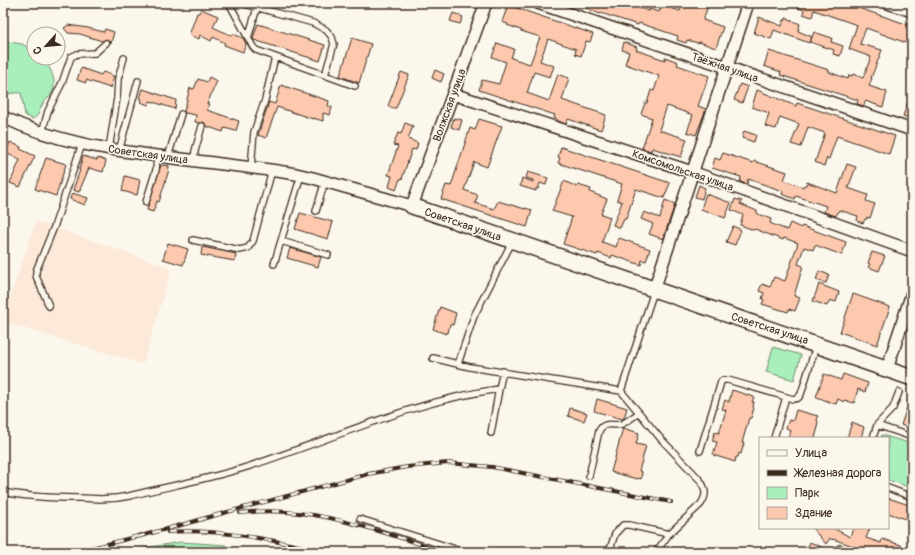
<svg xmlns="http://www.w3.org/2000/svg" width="915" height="555" font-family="Pangolin,sans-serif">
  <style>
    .built { fill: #fce9d9 }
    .green { fill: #a9efbc; stroke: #728c6d }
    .building { fill: #fdc9ae; stroke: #3b2a1e }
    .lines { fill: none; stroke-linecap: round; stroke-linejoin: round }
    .lane-casing { stroke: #3b2a1e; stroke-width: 8 }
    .street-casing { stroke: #3b2a1e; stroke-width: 14 }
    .secondary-casing { stroke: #3b2a1e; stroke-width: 18 }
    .lane { stroke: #fbf7ec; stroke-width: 5.5 }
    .street { stroke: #fbf7ec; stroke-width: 11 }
    .secondary { stroke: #fbf7ec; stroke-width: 15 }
    .rail-casing { stroke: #3b2a1e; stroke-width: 4 }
    .rail { stroke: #fbf7ec; stroke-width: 2.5; stroke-dasharray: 8; stroke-linecap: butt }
    .labels { text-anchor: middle; stroke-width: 3; stroke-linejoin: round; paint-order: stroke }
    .street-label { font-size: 11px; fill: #3b2a1e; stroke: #fbf7ec }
  </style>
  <rect width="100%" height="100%" fill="#fbf7ec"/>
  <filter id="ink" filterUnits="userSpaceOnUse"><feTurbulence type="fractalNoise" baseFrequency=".025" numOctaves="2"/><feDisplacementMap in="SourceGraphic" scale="8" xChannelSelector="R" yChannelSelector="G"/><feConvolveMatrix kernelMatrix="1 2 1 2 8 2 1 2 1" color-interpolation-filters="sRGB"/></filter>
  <g filter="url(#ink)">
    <!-- built -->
    <path class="built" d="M36,221L159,264L171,270L143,364L3,322V318Z"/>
    <!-- green -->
    <path class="green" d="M3,41L22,44L34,51V58H43C50,66 58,83 52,93C50,98 44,100 42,105C38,112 40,116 32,119L25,115L21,93C15,92 10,95 3,93Z
      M773,347L801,355L794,380L766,372Z
      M882,435L912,444V488L888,480V438H881Z
      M181,542L226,545V552H138V549Z"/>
    <!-- building -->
    <path class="building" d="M574,3H634L633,6L649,11V9L659,12L662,5L680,11L681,7H683L684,3H709L703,20L723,27L716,48L699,42L698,43L687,40L686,43L677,40L678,36L639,23L638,25L601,13L600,14Z
      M787,3H844L912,26V36L909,44L866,28L860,44L882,50L871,78H872L869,86L887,92L883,107L865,101L864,106L857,104L858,100L780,75L781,72L764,66L769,51L829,70V72L848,79L849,75L852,76L853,74L863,78L871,57L849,49L857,25L814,10L812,17L803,14L804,10L786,4Z
      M508,5L593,34L590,42L586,41L581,56L575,54L576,49L548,39L540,61L554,66L550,77L534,72L527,93L549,101L558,74L569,78L562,100L606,115L601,130L568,119L566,124L558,121V120L554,118L555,115L479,90L482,80L499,84L506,62L492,57L497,43L514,49L511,58L530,64L540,37L521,31V30L507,25L508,24L502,22Z
      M201,9L218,16L213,27L228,34L233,35V34L243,38L246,44L243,52L224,45L225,43L213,37L211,41L200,35L199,39L189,35L197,13H199Z
      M453,13L463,17L460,24L450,21Z
      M759,17L782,26L784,20H786V18L800,24L798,31L812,37L809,43L774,30L771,39L754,33Z
      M258,24L325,45L320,61L254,40L253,38Z
      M68,25L88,28L104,32L105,29L114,32L111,43L107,39L102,41L80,34L68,33L64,28Z
      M814,32L832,38L831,42L843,46L840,56L833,54L834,50L810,42Z
      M352,38L371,44L359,83L340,76Z
      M624,42L637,47L636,50L665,60V57L678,62L677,65L709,76L698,106L706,109L696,135L687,132L693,115L667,106L659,130L687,139L681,157L652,148L651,151L642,148L652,118L641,114L645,103H647L651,90L654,91L659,76L625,64L629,52L622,50Z
      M81,68L101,75L103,72L114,76L110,88L86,80V83L77,80Z
      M435,70L444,74L441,82L432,78Z
      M401,72L409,75L396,108H393L388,106Z
      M209,77L217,81L207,104H209L207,110L239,121L236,131L224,128L223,132L206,126L204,122L199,123L195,122L196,115L185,113L184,111L190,88L194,89L198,79L207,82Z
      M740,84L748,87L742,103L734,100Z
      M281,85L329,101L328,106L332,107L330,115L323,113V121L313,118V119L277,107L266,138L258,135L269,102L275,104Z
      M143,89L176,100L175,109L150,101L148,105L141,102L142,99L140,98Z
      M757,90L796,106L797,103L895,136L889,154L837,136L829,159L827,158L824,166L815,162L825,133L808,127L801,147L791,144L799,124L780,117L776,129L765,126L769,113L752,107Z
      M911,93H912V119L903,116Z
      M454,118L462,120L459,130L451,127Z
      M479,119L502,126L487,167L474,162L464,190L478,195L475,203L494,209L498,201L525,209V208L532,210L527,227L441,199L446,185L451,186L470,128L475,130Z
      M405,123L413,126L408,139L418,143L416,150L412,149L402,179H400L396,190L389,187L392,176L388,175L398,146L393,145L398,133L401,134Z
      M744,131L756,135L754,142L742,138Z
      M10,142L21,147L20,149L35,156L20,187L10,183L20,160L6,153Z
      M561,147L670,183L664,198L636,189L626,219H624L620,228L613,225L622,202L617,200L622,184L558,163L560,158L558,157Z
      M723,153L753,163L754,161L787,172L784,180L803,187L804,185H806L807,182L837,193L847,164L856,167L848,188L868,195L866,201L875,204L870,218L867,217V219H865L863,223L857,221L858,216L839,210L836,216L824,212L826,206L796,196L795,199L782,194L783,191L748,179L747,184L740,182L741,177L712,168L715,158L720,160Z
      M83,156L97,160L98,158L106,161L103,172L89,168L79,192L73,190L80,170H79Z
      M46,158L66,164L56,196L35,189Z
      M161,165L169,166L168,173L159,202L157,201L153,212L147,210Z
      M528,172L548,178L546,185L540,183L538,189L536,188V191L520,186L522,178L533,182V180L526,178Z
      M125,176L140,180L137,195L122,191Z
      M564,181L577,187L578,185L591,189L590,192L607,199L601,214L610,217L602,242L616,247L619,238L650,249L646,261L642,260L641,265L612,255L611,258L598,253L597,255L563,244L572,217L552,211Z
      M699,185L705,188L702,199L695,197Z
      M72,193L88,198L85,205L70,199Z
      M706,194L731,203L725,218L701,209Z
      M735,199L742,201L740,204L757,211V213L760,215L771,219L770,223L772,224L787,230L790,223L801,228L802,226L846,242L842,255L815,245L813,250L804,247L798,264L803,266L794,296L800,298L795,311L789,309L788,312L762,304L764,300L762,299L764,293L759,291L762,284L770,287L774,277L785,281L798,243L784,238L783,240L755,229L754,230L740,225L743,215L731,210Z
      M665,200L675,204L663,239L649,234L653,224L641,219L644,212L660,218Z
      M300,213L333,222L328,239L295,229Z
      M733,226L741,230L735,245L726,242Z
      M168,243L188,249L183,265L163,259Z
      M202,247L236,254L235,261L201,255Z
      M290,248L321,257L318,267L287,258Z
      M872,252L885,256L879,271L868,267L870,264L868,263Z
      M819,271L829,275L826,283L816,280Z
      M819,284L839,292L836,302L830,300L827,306L813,301Z
      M853,294L890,307L877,345L840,332Z
      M440,307L456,313L453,325L450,324L448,333L446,332V334L433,329Z
      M824,374L841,380L843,374L868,383L865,392L858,389L854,403L844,400V402L838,399L836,404L816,397Z
      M732,390L754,397L752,402H754L753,407L754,408L751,418H749L742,443H744L741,454L739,453L738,457H736L735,462L713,455L717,442L712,441L715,432L719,433L726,410L722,409L725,400L729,402Z
      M911,396H912V429L901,425Z
      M597,399L627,408L624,418L622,419L594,411Z
      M570,408L587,413L584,421L568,416Z
      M796,410L818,416L817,421L818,422L817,427H818L815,438H788L790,430L786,428L789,420L793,421Z
      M852,422L864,427L861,438H847Z
      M623,428L639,433L636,444L646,446L639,471L642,472L641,479L637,478V479L611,472Z
      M888,498L912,506V521L888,513Z
      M812,528H833L850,537L853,528H870L866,538L881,543L882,539L901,545L899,552H861L852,549L853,546L833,539L832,540L830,538L826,544Z
      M810,542L828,550V552H806Z"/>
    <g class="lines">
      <!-- lane casing -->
      <g class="lane-casing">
        <path id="lane" d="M229,3L253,47L256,50L355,86
          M241,3L313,23L326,30L332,37L334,44L325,75
          M248,38L257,8
          M42,133L48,111L62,83L71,57L77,54L95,53L106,43
          M109,149L117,98L118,79L124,58
          M119,151L138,81
          M168,157L181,114
          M194,161L195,151L202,126
          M251,168L254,132L265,100L275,57
          M146,202L156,170L157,156
          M316,211L325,181
          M193,240L240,250L248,248L253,241L272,170
          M281,241L328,255
          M274,264L301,175
          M49,306L36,276V271L54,227L82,144
          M433,358L470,367L621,391L654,291
          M458,364L474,316L512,242
          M621,391L661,439L700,480C706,489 707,495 701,504L669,534L656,552
          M877,425L893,408L899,392
          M491,433L499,389
          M774,438L786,397
          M873,438L877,425L912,437
          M700,451L721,382L723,380H728L793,399L798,398L801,394L816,346
          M589,476L599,431C604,420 614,427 622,424C628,421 634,416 639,413
          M888,488L912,497
          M3,492C28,497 52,498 77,498C95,499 111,500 129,496C169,486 210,479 250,466C333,439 412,401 499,389L503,371
          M360,519L465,552
          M609,552L615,534L623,525H629L669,534
          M832,552L840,548"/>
      </g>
      <!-- street casing -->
      <g class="street-casing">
        <path id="street" d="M538,3L912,130
          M888,3L912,11
          M453,94L692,172L912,251
          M3,117C54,142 110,150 166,157C209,163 253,167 296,174L313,178L412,206L486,3
          M654,290L748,3
          M887,369L912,293"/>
      </g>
      <!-- secondary casing -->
      <g class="secondary-casing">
        <path id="secondary" d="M412,206L912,378"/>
      </g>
      <!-- lane -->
      <use href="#lane" class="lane"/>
      <!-- street -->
      <use href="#street" class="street"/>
      <!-- secondary -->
      <use href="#secondary" class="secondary"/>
      <!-- rail casing -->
      <g class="rail-casing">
        <path id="rail" d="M240,513C312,504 377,531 444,552
          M198,520L368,474L407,467L448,463L492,467L671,502
          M168,532C217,528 278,541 326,552
          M137,537L203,519
          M67,552L96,547L142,535"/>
      </g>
      <!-- rail -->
      <use href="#rail" class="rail"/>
    </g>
  </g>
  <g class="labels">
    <!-- street labels -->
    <g class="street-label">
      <text transform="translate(725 67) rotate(19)" y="4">Таёжная улица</text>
      <text transform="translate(449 105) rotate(-70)" y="4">Волжская улица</text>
      <text transform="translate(148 154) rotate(8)" y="4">Советская улица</text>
      <text transform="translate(683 170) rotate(19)" y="4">Комсомольская улица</text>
      <text transform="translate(463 224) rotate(19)" y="4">Советская улица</text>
      <text transform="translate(770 328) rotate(18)" y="4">Советская улица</text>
    </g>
  </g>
  <!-- margin -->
  <rect width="915" height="555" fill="none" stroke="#fbf7ec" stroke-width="16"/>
  <rect x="8" y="8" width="899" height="539" fill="none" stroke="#3b2a1e" stroke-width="1.5" filter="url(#ink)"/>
  <!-- legend -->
  <rect x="759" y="437" width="130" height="92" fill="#fbf7ec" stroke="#aea59a"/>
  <rect x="767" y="450" width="20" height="6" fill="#fbf7ec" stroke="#aea59a"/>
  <text x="795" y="457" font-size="12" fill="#3b2a1e">Улица</text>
  <rect x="767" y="470" width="20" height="6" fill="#3b2a1e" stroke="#aea59a"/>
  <text x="795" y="477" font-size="12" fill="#3b2a1e">Железная дорога</text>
  <rect x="767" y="487" width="20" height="12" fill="#a9efbc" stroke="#aea59a"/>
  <text x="795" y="497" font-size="12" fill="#3b2a1e">Парк</text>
  <rect x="767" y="507" width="20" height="12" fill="#fdc9ae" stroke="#aea59a"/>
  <text x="795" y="517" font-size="12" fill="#3b2a1e">Здание</text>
  <!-- north arrow -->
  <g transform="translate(46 46) rotate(243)"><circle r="19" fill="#fbf7ec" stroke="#aea59a"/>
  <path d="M0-3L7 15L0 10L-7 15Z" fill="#3b2a1e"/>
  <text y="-6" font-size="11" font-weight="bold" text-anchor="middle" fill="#3b2a1e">С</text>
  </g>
</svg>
